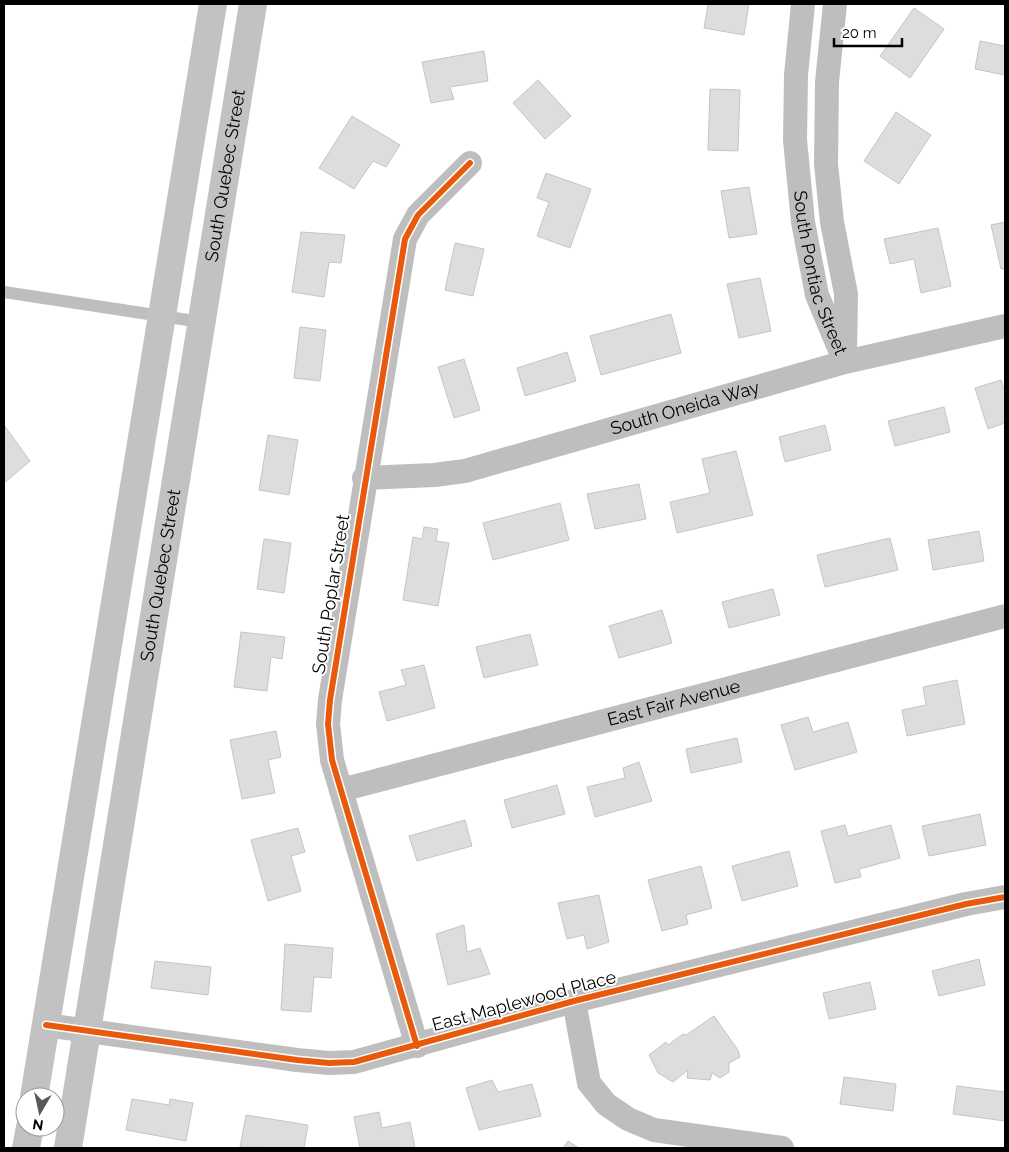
<svg xmlns="http://www.w3.org/2000/svg" width="1009" height="1152" font-family="Raleway,sans-serif">
  <style>
    .building { fill: #ddd; stroke: #c5c5c5 }
    .lines { fill: none; stroke-linecap: round; stroke-linejoin: round }
    .service { stroke: #bebebe; stroke-width: 12 }
    .minor { stroke: #bebebe; stroke-width: 24 }
    .secondary { stroke: #c2c2c2; stroke-width: 28 }
    .cycleway-casing { stroke: #fff; stroke-width: 9 }
    .cycleway { stroke: #e8590c; stroke-width: 6 }
    .labels { text-anchor: middle; stroke-width: 4; stroke-linejoin: round; paint-order: stroke }
    .street-label { font-size: 18px; fill: #000; stroke: #fff }
  </style>
  <rect width="100%" height="100%" fill="#fff"/>
  <!-- building -->
  <path class="building" d="M708,4H749L744,35L704,28Z
    M914,8L944,29L910,78L880,56Z
    M980,41L1005,46V75L975,69Z
    M484,51L488,81L450,87L454,99L431,103L422,62Z
    M538,80L571,116L545,139L513,103Z
    M710,89L740,90L738,151L708,150Z
    M896,112L931,135L899,184L864,161Z
    M352,116L400,145L386,167L373,161L354,189L319,168Z
    M546,173L591,189L570,248L537,236L549,202L537,198Z
    M749,187L757,234L729,238L721,191Z
    M1005,222V269H1001L991,225Z
    M938,228L951,286L921,293L914,259L890,264L884,239Z
    M301,232L345,235L341,263L329,262L324,297L292,292Z
    M455,243L484,249L473,296L445,290Z
    M760,278L771,331L739,338L727,284Z
    M671,314L681,353L601,375L590,336Z
    M300,327L326,330L320,381L294,378Z
    M567,352L576,381L525,396L517,368Z
    M464,359L480,410L454,418L438,367Z
    M1001,380L1005,392V423L988,429L975,388Z
    M944,407L950,432L895,446L888,421Z
    M4,425L30,461L4,483Z
    M825,425L831,450L785,462L779,437Z
    M268,435L298,440L289,495L259,490Z
    M736,451L753,515L677,533L670,502L710,493L702,459Z
    M639,484L646,519L595,529L587,494Z
    M560,503L569,540L493,560L483,523Z
    M424,527L438,529L436,541L449,543L438,606L403,600L413,537L422,539Z
    M979,531L984,561L933,570L928,540Z
    M890,538L898,570L825,587L817,555Z
    M264,539L291,543L284,593L257,589Z
    M773,589L780,615L729,628L722,602Z
    M662,610L672,643L619,658L609,626Z
    M241,632L285,637L282,659L271,657L267,691L234,687Z
    M530,634L538,665L484,678L476,647Z
    M424,665L435,708L387,721L379,692L406,685L401,670Z
    M957,680L965,724L907,736L902,710L926,705L923,687Z
    M808,717L813,732L848,722L857,752L795,770L781,725Z
    M276,731L281,757L268,760L275,793L242,799L230,740Z
    M737,738L742,762L691,773L686,749Z
    M639,762L652,801L595,817L587,787L625,778L623,768Z
    M557,785L565,814L512,828L504,800Z
    M980,814L986,845L929,856L922,826Z
    M465,820L472,846L417,861L409,836Z
    M845,825L848,836L891,825L900,858L859,869L861,877L835,883L821,831Z
    M298,828L305,852L291,856L301,891L268,901L251,840Z
    M789,851L798,886L742,901L732,866Z
    M701,866L712,908L686,915L688,924L662,931L648,880Z
    M599,895L609,942L587,949L584,935L567,939L558,903Z
    M464,925L467,952L480,948L490,974L448,985L436,934Z
    M285,944L333,948L331,978L314,977L311,1012L281,1010Z
    M979,959L985,985L939,996L932,971Z
    M155,961L211,967L208,995L151,988Z
    M870,982L876,1009L829,1019L823,993Z
    M714,1016L738,1050L740,1057L729,1063V1072L720,1078L712,1073L710,1080L687,1078L688,1070L673,1082L658,1073L649,1055L666,1042L668,1045L683,1034L686,1035Z
    M844,1077L896,1084L893,1111L840,1104Z
    M492,1080L498,1092L532,1084L541,1116L479,1130L466,1088Z
    M957,1086L1005,1092V1121L953,1114Z
    M132,1099L169,1105L170,1099L193,1103L186,1141L126,1130Z
    M379,1112L382,1128L410,1122L415,1148H360L354,1117Z
    M246,1115L308,1125L304,1148L240,1147Z
    M568,1141L579,1148H563Z"/>
  <g class="lines">
    <!-- service -->
    <path class="service" d="M4,292L201,322"/>
    <!-- minor -->
    <g class="minor">
      <path id="s1" d="M803,4L796,75L795,140L803,222L817,295L845,362"/>
      <path d="M835,4L827,82L826,164L832,222L846,294L845,353"/>
      <path id="s2" d="M364,478L434,475L465,471L845,362L1005,326"/>
      <path id="s3" d="M341,790L1005,616"/>
      <path d="M574,1001L589,1083L606,1104L628,1119L654,1130L782,1148"/>
      <path d="M46,1025L297,1060L329,1063L354,1062L574,1001L966,904L1005,897"/>
      <path d="M417,1046L332,760L328,724L330,700L405,239L418,215L470,163"/>
    </g>
    <!-- secondary -->
    <g class="secondary">
      <path d="M34,1097L213,4"/>
      <path d="M26,1148L30,1127"/>
      <path id="s4" d="M68,1148L253,4"/>
    </g>
    <!-- cycleway casing -->
    <g class="cycleway-casing">
      <path id="cycleway" d="M46,1025L297,1060L329,1063L354,1062L574,1001L966,904L1005,897
        M417,1046L332,760L328,724L330,700L405,239L418,215L470,163"/>
    </g>
    <!-- cycleway -->
    <use href="#cycleway" class="cycleway"/>
  </g>
  <g class="labels">
    <!-- street labels -->
    <g class="street-label">
      <text dy="6" stroke="none"><textPath href="#s4" startOffset="985">South Quebec Street</textPath></text>
      <text dy="6" stroke="none"><textPath href="#s1" startOffset="272">South Pontiac Street</textPath></text>
      <text dy="6" stroke="none"><textPath href="#s2" startOffset="330">South Oneida Way</textPath></text>
      <text dy="6" stroke="none"><textPath href="#s4" startOffset="580">South Quebec Street</textPath></text>
      <text transform="translate(331 594) rotate(-81)" y="6">South Poplar Street</text>
      <text dy="6" stroke="none"><textPath href="#s3" startOffset="344">East Fair Avenue</textPath></text>
      <text transform="translate(524 1001) rotate(-15)" y="6">East Maplewood Place</text>
    </g>
  </g>
  <!-- border -->
  <rect width="1009" height="1152" fill="none" stroke="#000000" stroke-width="10"/>
  <!-- north arrow -->
  <g transform="translate(40 1112) rotate(189)"><circle r="24" fill="#ffffff" stroke="#999999"/>
  <path d="M0-4L9 19L0 12L-9 19Z" fill="#595959"/>
  <text y="-8" font-size="14" font-weight="bold" text-anchor="middle" fill="#000000">N</text>
  </g>
  <!-- scale -->
  <path d="M834 38v8h68v-8" fill="none" stroke="#000000" stroke-width="2.5"/>
  <text x="842" y="38" font-size="15" fill="#000000" stroke="#ffffff" stroke-width="4" paint-order="stroke">20 m</text>
</svg>
